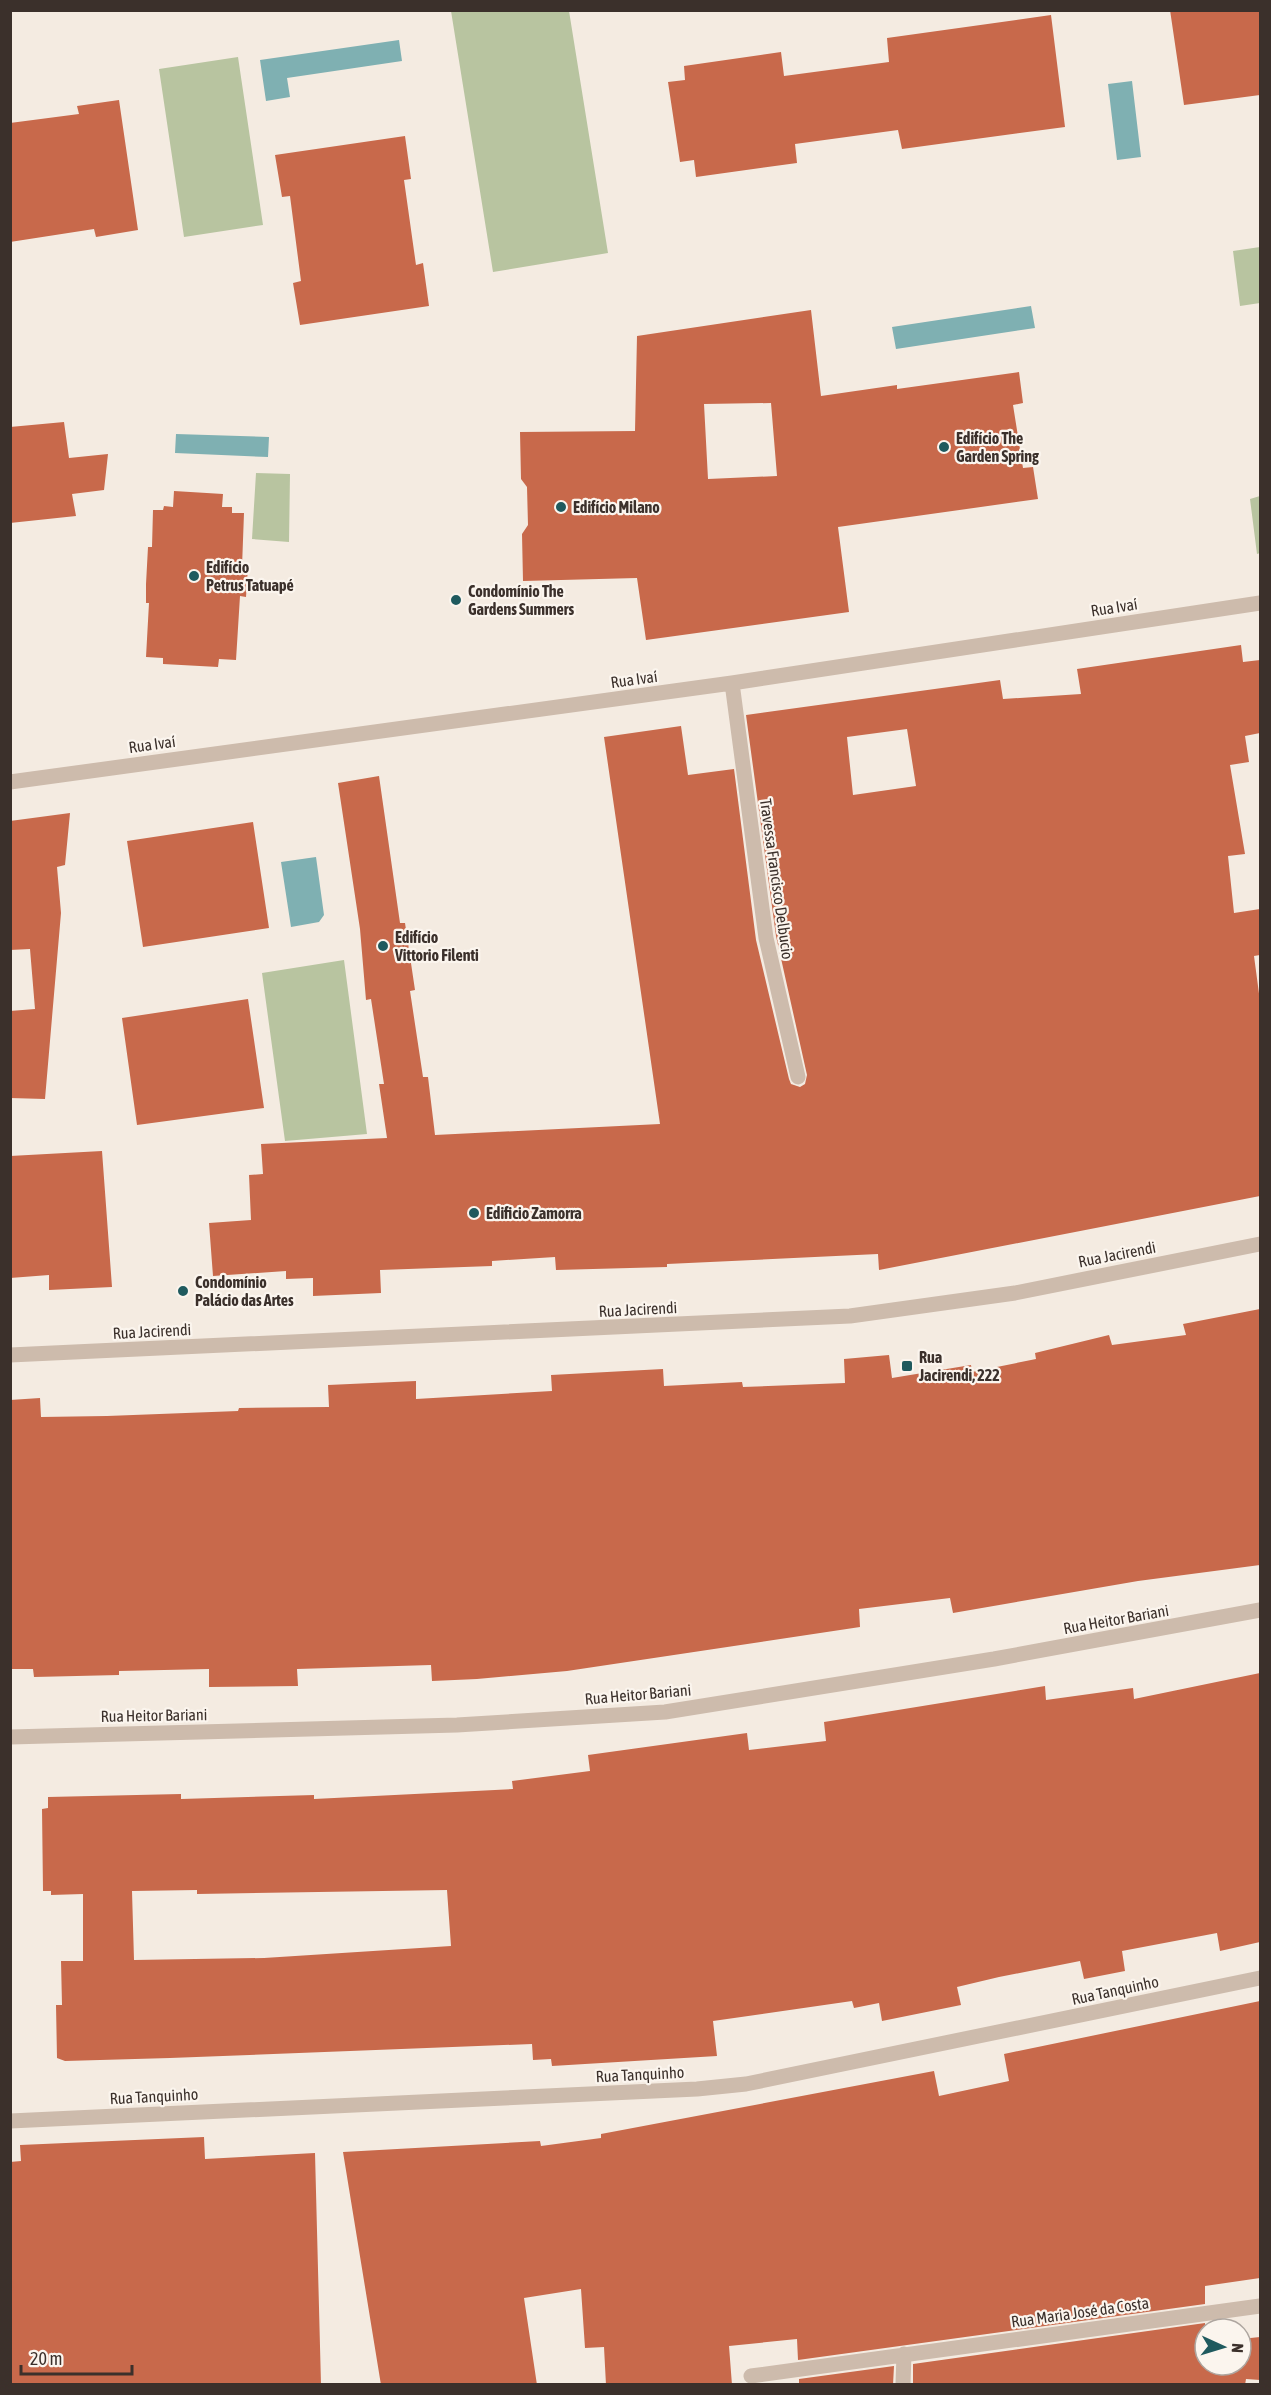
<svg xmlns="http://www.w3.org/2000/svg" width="1271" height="2395" font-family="'Asap Condensed',sans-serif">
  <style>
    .green { fill: #b8c4a0 }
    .water { fill: #7fb0b2 }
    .building { fill: #c8694b; fill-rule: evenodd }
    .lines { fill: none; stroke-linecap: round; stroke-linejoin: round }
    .minor { stroke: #cdbbac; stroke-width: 15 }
    .poi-dot { fill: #1f5a5e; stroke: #fbf5ee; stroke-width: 2 }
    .labels { text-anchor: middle; stroke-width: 4.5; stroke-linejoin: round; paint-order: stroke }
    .poi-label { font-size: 16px; font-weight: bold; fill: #3b302b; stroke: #fbf5ee; text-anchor: start }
    .street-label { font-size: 16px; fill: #3b302b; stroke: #fbf5ee }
  </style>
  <rect width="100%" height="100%" fill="#f4ebe1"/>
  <!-- green -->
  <path class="green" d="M451,11H569L608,253L493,272Z
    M238,57L263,225L184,237L159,69Z
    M1260,247V303L1240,306L1233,251Z
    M256,473L290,474L289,542L252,539Z
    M1260,496V553L1257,554L1250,499Z
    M344,960L367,1134L285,1141L262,973Z"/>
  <!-- water -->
  <path class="water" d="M399,40L402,61L287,78L290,97L266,101L260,60Z
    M1132,81L1141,157L1117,160L1108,84Z
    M1031,306L1035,328L896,349L892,327Z
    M176,434L269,437L268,457L175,453Z
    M316,857L324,915L319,922L291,927L281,862Z"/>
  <!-- building -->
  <path class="building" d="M1170,10H1260V95L1184,105Z
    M1051,15L1065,127L902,149L898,130L795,144L797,163L696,177L694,160L680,162L668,82L685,80L684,66L781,52L784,76L889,62L887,38Z
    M119,100L138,230L96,237L94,229L10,242V123L79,114L77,106Z
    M405,136L411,179L404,180L416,265L423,263L429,306L300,325L293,283L301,281L290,196L282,197L275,155Z
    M811,310L821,396L897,385V389L1019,372L1023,403L1013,405L1023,468L1033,467L1038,499L838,527L849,612L646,640L637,578L523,581L522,534L528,525L527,487L521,479L520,432L635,431L637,336ZM771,403L777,476L708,479L704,404Z
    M64,422L69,458L108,454L104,490L72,494L76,516L10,523V427Z
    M174,491L223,494L222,507H232V513H244L242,567H248L246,597L240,596L236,660L219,659L218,667L163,664V658L146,657L149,603H146V584L148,547H152L153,510H163L164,506L173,507Z
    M1241,645L1243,662L1260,660V733L1245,736L1249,762L1230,765L1245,854L1228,856L1234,913L1260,909V955L1254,956L1260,1001V1196L879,1270L878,1254L667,1264V1267L556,1270L555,1257L492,1261V1266L380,1270L381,1293L313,1296V1278L286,1279V1271L213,1276L209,1223L251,1220L249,1175L263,1174L261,1144L387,1138L379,1084H384L371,999L366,1000L360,929L338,783L379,776L400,923H405L415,990L410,991L423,1077H428L435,1135L660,1124L604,737L681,726L688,775L734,769L756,940L789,1079L791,1084L800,1087L805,1084L807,1075L776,936L746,715L1000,680L1003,699L1081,694L1077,669ZM907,729L916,786L853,795L847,737Z
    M70,813L65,865L57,867L61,913L45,1099L10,1098V1011L35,1009L30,949L10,950V821Z
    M253,822L269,928L143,947L127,841Z
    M248,999L264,1108L137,1125L122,1018Z
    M102,1151L112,1287L49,1290V1275L10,1278V1156Z
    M1260,1309V1565L1138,1581L953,1613L950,1598L859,1609L860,1627L567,1671L477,1679L432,1681L431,1665L297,1669L298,1686L209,1687V1669L119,1671V1675L34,1677L33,1669H10V1400L40,1398L41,1417L107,1416L238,1411L239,1408L329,1407L328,1385L416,1381V1399L552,1391L551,1375L663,1369L664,1386L742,1382L743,1387L845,1383L844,1359L889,1355L892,1378L971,1365L972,1372L1036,1359L1035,1353L1109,1335L1112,1345L1186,1335L1183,1324Z
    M1260,1673V1942L1220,1951L1217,1933L1122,1951L1125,1971L1084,1979L1080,1961L999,1977L957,1987L961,2005L882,2021L879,2003L854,2008L852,2001L713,2021L717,2056L552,2066L551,2059L533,2060L532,2044L170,2058L65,2061L57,2058L56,2005H62L61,1961H83V1894L51,1895V1891H43L42,1809L48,1808V1797L181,1794V1799L314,1795V1799L513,1789L512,1781L590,1771L588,1755L747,1733L749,1750L826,1741L824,1722L1045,1686L1046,1700L1133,1688L1134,1699ZM197,1890V1894L447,1890L451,1946L264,1958L134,1960L132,1891Z
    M1260,2001V2278L1205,2286V2304L798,2360L797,2339L729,2346L732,2385H606L604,2347L585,2348L581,2289L524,2298L537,2385H381L343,2152L540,2141L541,2146L601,2138V2134L934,2071L939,2096L1009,2081L1004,2054Z
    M204,2137L205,2159L315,2153L321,2385H10V2162L21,2161L20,2145Z
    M1205,2323V2365H1241V2339L1260,2337V2380L1246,2379L1245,2385H913V2364Z
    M894,2366L893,2385H799V2379Z"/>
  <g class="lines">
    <!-- minor -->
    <path class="minor" d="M732,683L766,938L798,1077
      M10,782L732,683L1260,603
      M10,1355L850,1316L1015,1293L1260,1244
      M10,1737L457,1725L665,1712L994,1659L1260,1610
      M10,2121L697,2089L746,2084L1260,1978
      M751,2376L1260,2306
      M903,2384L904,2354"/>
  </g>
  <!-- markers -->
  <g class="poi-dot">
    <circle cx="944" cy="447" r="6"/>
    <circle cx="561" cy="507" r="6"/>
    <circle cx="194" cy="576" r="6"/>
    <circle cx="456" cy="600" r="6"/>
    <circle cx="383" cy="946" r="6"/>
    <circle cx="474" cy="1213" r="6"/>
    <circle cx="183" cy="1291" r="6"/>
    <rect x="901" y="1360" width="12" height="12" rx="3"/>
  </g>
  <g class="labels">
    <!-- poi labels -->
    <g class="poi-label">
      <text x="956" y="444">Edifício The<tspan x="956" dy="18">Garden Spring</tspan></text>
      <text x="573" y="513">Edifício Milano</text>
      <text x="206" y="573">Edifício<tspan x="206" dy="18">Petrus Tatuapé</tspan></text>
      <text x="468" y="597">Condomínio The<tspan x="468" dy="18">Gardens Summers</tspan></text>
      <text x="395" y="943">Edifício<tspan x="395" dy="18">Vittorio Filenti</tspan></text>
      <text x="486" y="1219">Edificio Zamorra</text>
      <text x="195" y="1288">Condomínio<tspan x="195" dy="18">Palácio das Artes</tspan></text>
      <text x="919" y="1363">Rua<tspan x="919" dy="18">Jacirendi, 222</tspan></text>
    </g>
    <!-- street labels -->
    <g class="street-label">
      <text transform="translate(1114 607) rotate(-9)" y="6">Rua Ivaí</text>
      <text transform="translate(634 679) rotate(-8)" y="6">Rua Ivaí</text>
      <text transform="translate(152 744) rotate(-8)" y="6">Rua Ivaí</text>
      <text transform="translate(777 879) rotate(82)" y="6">Travessa Francisco Delbucio</text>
      <text transform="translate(1117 1254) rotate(-11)" y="6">Rua Jacirendi</text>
      <text transform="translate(638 1309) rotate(-3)" y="6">Rua Jacirendi</text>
      <text transform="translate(152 1331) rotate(-3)" y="6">Rua Jacirendi</text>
      <text transform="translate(1116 1619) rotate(-10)" y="6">Rua Heitor Bariani</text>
      <text transform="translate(638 1694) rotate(-5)" y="6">Rua Heitor Bariani</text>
      <text transform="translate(154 1715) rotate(-1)" y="6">Rua Heitor Bariani</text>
      <text transform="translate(1115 1990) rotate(-12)" y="6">Rua Tanquinho</text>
      <text transform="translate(640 2074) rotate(-3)" y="6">Rua Tanquinho</text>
      <text transform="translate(154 2096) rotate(-3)" y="6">Rua Tanquinho</text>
      <text transform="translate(1080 2312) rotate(-8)" y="6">Rua Maria José da Costa</text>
    </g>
  </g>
  <!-- border -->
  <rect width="1271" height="2395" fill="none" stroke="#3b302b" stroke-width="24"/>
  <!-- north arrow -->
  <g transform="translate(1223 2347) rotate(94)"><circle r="28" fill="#fbf5ee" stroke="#aea6a0" stroke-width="1.5"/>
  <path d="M0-4.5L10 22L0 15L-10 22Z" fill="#1f5a5e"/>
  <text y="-9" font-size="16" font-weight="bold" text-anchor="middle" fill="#3b302b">N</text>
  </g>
  <!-- scale -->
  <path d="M21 2365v9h111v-9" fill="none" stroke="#3b302b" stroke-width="3"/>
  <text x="30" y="2365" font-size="18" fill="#3b302b" stroke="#fbf5ee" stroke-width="4.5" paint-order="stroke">20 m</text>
</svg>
